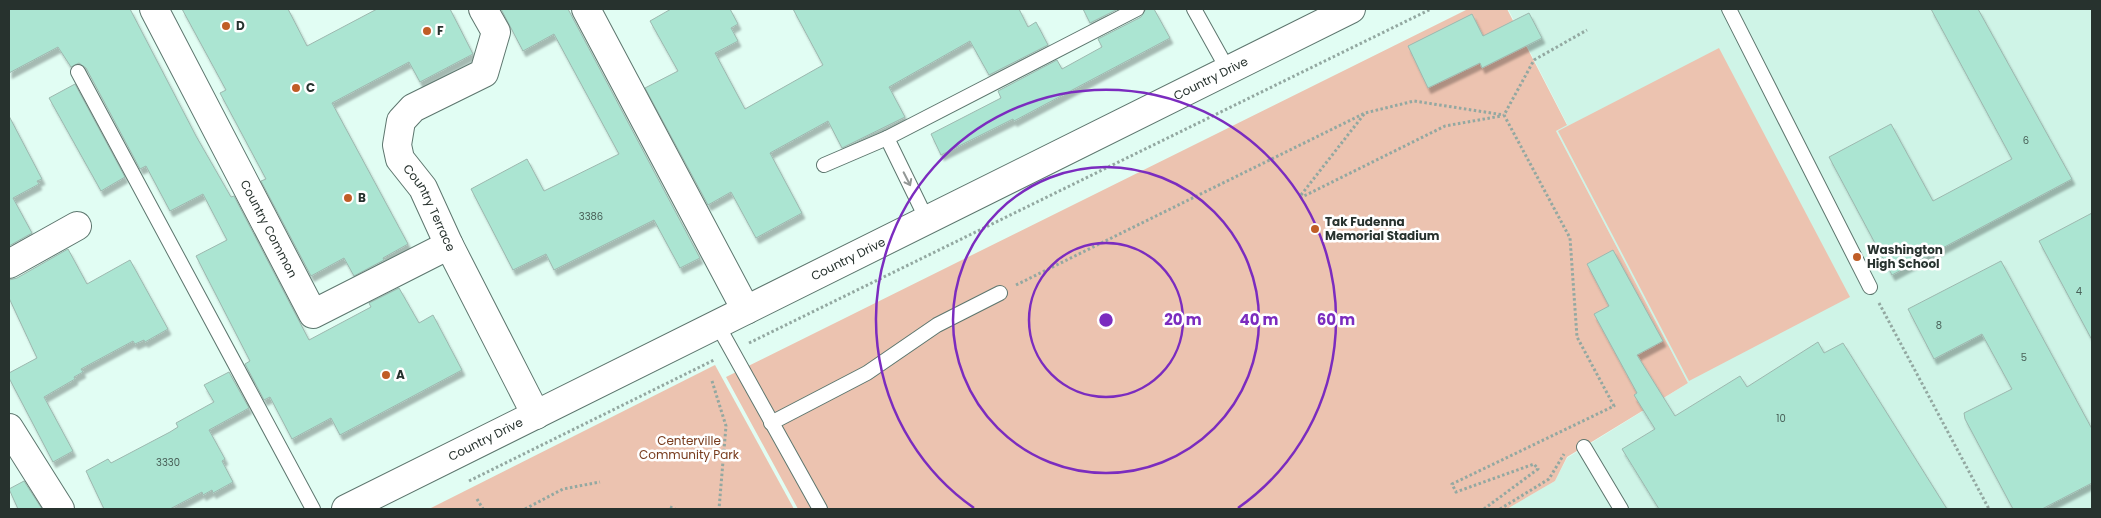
<svg xmlns="http://www.w3.org/2000/svg" width="2101" height="518" viewBox="0 0 2101 518" font-family="Poppins,sans-serif">
<style>
.built{fill:#cff4e7}
.green{fill:#ecc3b0}
.building{fill:#abe5d2;stroke:#9db8af;filter:url(#shadow)}
.lines{fill:none;stroke-linecap:round;stroke-linejoin:round}
.service-casing{stroke:#5d766e;stroke-width:16}
.minor-casing{stroke:#5d766e;stroke-width:30}
.path{stroke:#93a8a1;stroke-width:3;stroke-dasharray:2.5 2.5;stroke-linecap:butt}
.service{stroke:#fff;stroke-width:14}
.minor{stroke:#fff;stroke-width:28}
.oneway{stroke:#939896}
.ring{fill:none;stroke:#7b2cbf;stroke-width:2.5}
.poi-dot{fill:#c05d26;stroke:#fff;stroke-width:2}
.labels{text-anchor:middle;stroke-width:5;stroke-linejoin:round;paint-order:stroke}
.number-label{font-size:10px;fill:#485f57}
.poi-label{font-size:12px;font-weight:bold;fill:#27322e;stroke:#fff;text-anchor:start}
.street-label{font-size:12px;fill:#27322e;stroke:#fff}
.park-label{font-size:12px;fill:#783c1e;stroke:#fff}
.centre{fill:#7b2cbf;stroke:#fff;stroke-width:2.5}
.ring-label{font-size:15px;text-anchor:middle;font-weight:bold;fill:#7b2cbf;stroke:#fff;stroke-width:5;stroke-linejoin:round;paint-order:stroke}
</style>
<defs>
<filter id="shadow"><feDropShadow dx="3" dy="5.5" stdDeviation="1" flood-color="#0004"/></filter>
</defs>
<rect width="100%" height="100%" fill="#e1fdf3"/>
<polygon class="built" points="1508,9 2092,9 2092,509 1507,509 1555,481 1567,458 1688,383 1556,131 1567,124"/>
<g class="green">
<polygon points="1468,9 1507,9 1567,125 1556,131 1688,383 1567,457 1555,481 1507,509 798,509 726,377"/>
<polygon points="1719,48 1850,297 1689,381 1558,131"/>
<polygon points="715,365 794,509 429,509"/>
</g>
<g class="building">
<polygon points="9,9 130,9 196,136 231,197 234,196 309,340 371,307 369,303 399,288 419,323 433,315 462,370 340,435 331,418 292,439 270,397 264,400 245,364 250,361 196,256 227,240 203,194 170,211 146,166 140,169 86,68 79,63 71,67 58,47 9,73"/>
<polygon points="182,9 288,9 307,46 377,9 450,9 473,54 420,82 409,62 332,103 408,244 383,258 384,260 354,276 344,258 311,276 261,181 266,179 220,93 226,90"/>
<polygon points="501,9 568,9 700,258 680,268 654,220 554,270 546,254 513,270 471,189 527,159 544,191 619,154 554,34 523,51"/>
<polygon points="671,9 730,9 738,24 731,28 738,41 715,53 745,109 823,65 793,9 1019,9 1028,27 1036,22 1048,45 989,75 970,41 889,87 905,117 842,148 828,121 770,153 802,213 756,238 731,192 708,205 645,88 678,71 650,21"/>
<polygon points="1083,9 1118,9 1090,23"/>
<polygon points="1146,9 1154,9 1170,38 1014,121 1013,119 941,155 931,134 1001,98 998,91 1057,60 1062,69 1102,47 1098,39 1141,17"/>
<polygon points="1931,9 1978,9 2072,179 1892,275 1829,157 1891,124 1933,201 2012,159"/>
<polygon points="1529,13 1542,38 1482,68 1480,63 1428,88 1408,46 1472,14 1483,36"/>
<polygon points="75,84 125,177 101,191 49,98"/>
<polygon points="9,116 42,179 37,181 39,184 13,198 32,233 9,246"/>
<polygon points="2092,213 2092,340 2039,241"/>
<polygon points="68,249 87,284 130,260 168,329 145,342 144,340 135,344 133,341 81,369 83,372 74,377 75,379 44,397 73,451 53,462 9,378 9,373 37,358 9,298 9,280 17,278"/>
<polygon points="1613,250 1663,341 1637,355 1675,416 1740,376 1747,387 1818,342 1824,353 1843,343 1947,509 1659,509 1622,449 1655,429 1634,395 1637,393 1594,314 1609,306 1587,264"/>
<polygon points="2001,261 2092,429 2092,483 2042,509 2013,509 1965,419 1964,413 2012,389 1982,334 1934,359 1908,309"/>
<polygon points="229,372 249,408 209,430 225,459 222,461 233,482 213,493 212,490 203,495 202,492 170,509 104,509 86,471 108,459 111,463 170,432 178,427 176,423 214,402 204,385"/>
<polygon points="24,481 42,509 18,509 9,489"/>
</g>
<g class="lines">
<g class="service-casing">
<g id="service">
<polyline points="1194,9 1228,70"/>
<polyline points="1729,9 1870,287"/>
<polyline points="78,72 313,509"/>
<polyline points="887,138 927,220"/>
<polyline points="824,165 887,138 1137,9"/>
<polyline points="717,324 820,509"/>
<polyline points="771,423 867,373 937,325 1000,293"/>
<polyline points="1584,447 1621,509"/>
</g>
</g>
<g class="minor-casing">
<g id="minor">
<path id="s1" d="M154 9 313 314 449 245"/>
<path id="s2" d="M483 9 496 32 484 73 413 108 401 121 397 145 400 159 423 188 449 245 536 415"/>
<polyline points="586,9 746,310"/>
<polyline points="9,264 77,226"/>
<polyline points="9,428 60,509"/>
<path id="s3" d="M346 509 1351 9"/>
</g>
</g>
<g class="path">
<polyline points="1301,195 1365,113"/>
<polyline points="1300,198 1445,126 1501,116"/>
<polyline points="1016,285 1365,113 1414,101 1504,115"/>
<polyline points="1879,303 1989,509"/>
<polyline points="749,343 1431,9"/>
<polyline points="712,381 726,426 719,509"/>
<polyline points="469,481 714,360"/>
<polyline points="477,499 483,509"/>
<polyline points="670,507 675,509"/>
<polyline points="525,509 563,489 600,482"/>
<polyline points="1484,509 1538,469 1534,464 1456,492 1452,484 1614,406 1577,337 1570,238 1504,115 1534,60 1587,30"/>
<polyline points="1500,509 1549,479 1564,454"/>
</g>
<use href="#service" class="service"/>
<use href="#minor" class="minor"/>
</g>
<defs><path id="oneway-shaft" d="M-6 0H5M1.5-3L5.5 0L1.5 3" fill="none" stroke-width="1.6" stroke-linecap="round" stroke-linejoin="round" transform="scale(1.25)"/></defs>
<use class="oneway" href="#oneway-shaft" transform="translate(907 179) rotate(63)"/>
<g class="ring">
<circle cx="1106" cy="320" r="77"/>
<circle cx="1106" cy="320" r="153"/>
<path d="M974 508A230 230 0 1 1 1238 508"/>
</g>
<g class="poi-dot">
<circle cx="226" cy="26" r="5"/>
<circle cx="427" cy="31" r="5"/>
<circle cx="296" cy="88" r="5"/>
<circle cx="348" cy="198" r="5"/>
<circle cx="1315" cy="229" r="5"/>
<circle cx="1857" cy="257" r="5"/>
<circle cx="386" cy="375" r="5"/>
</g>
<g class="labels">
<g class="number-label">
<text x="2026" y="144">6</text>
<text x="591" y="220">3386</text>
<text x="2079" y="295">4</text>
<text x="1939" y="329">8</text>
<text x="2024" y="361">5</text>
<text x="1781" y="422">10</text>
<text x="168" y="466">3330</text>
</g>
<g class="poi-label">
<text x="236" y="30">D</text>
<text x="437" y="35">F</text>
<text x="306" y="92">C</text>
<text x="358" y="202">B</text>
<text x="1325" y="226">Tak Fudenna<tspan x="1325" dy="14">Memorial Stadium</tspan></text>
<text x="1867" y="254">Washington<tspan x="1867" dy="14">High School</tspan></text>
<text x="396" y="379">A</text>
</g>
<g class="street-label">
<text dy="4" stroke="none"><textPath href="#s3" startOffset="966">Country Drive</textPath></text>
<text dy="4" stroke="none"><textPath href="#s2" startOffset="262">Country Terrace</textPath></text>
<text dy="4" stroke="none"><textPath href="#s1" startOffset="248">Country Common</textPath></text>
<text dy="4" stroke="none"><textPath href="#s3" startOffset="561">Country Drive</textPath></text>
<text dy="4" stroke="none"><textPath href="#s3" startOffset="156">Country Drive</textPath></text>
</g>
<g class="park-label">
<text x="689" y="445">Centerville<tspan x="689" dy="14">Community Park</tspan></text>
</g>
</g>
<circle cx="1106" cy="320" r="8" class="centre"/>
<g class="ring-label">
<text x="1183" y="325">20 m</text>
<text x="1259" y="325">40 m</text>
<text x="1336" y="325">60 m</text>
</g>
<rect width="2101" height="518" fill="none" stroke="#27322e" stroke-width="20"/>
</svg>
